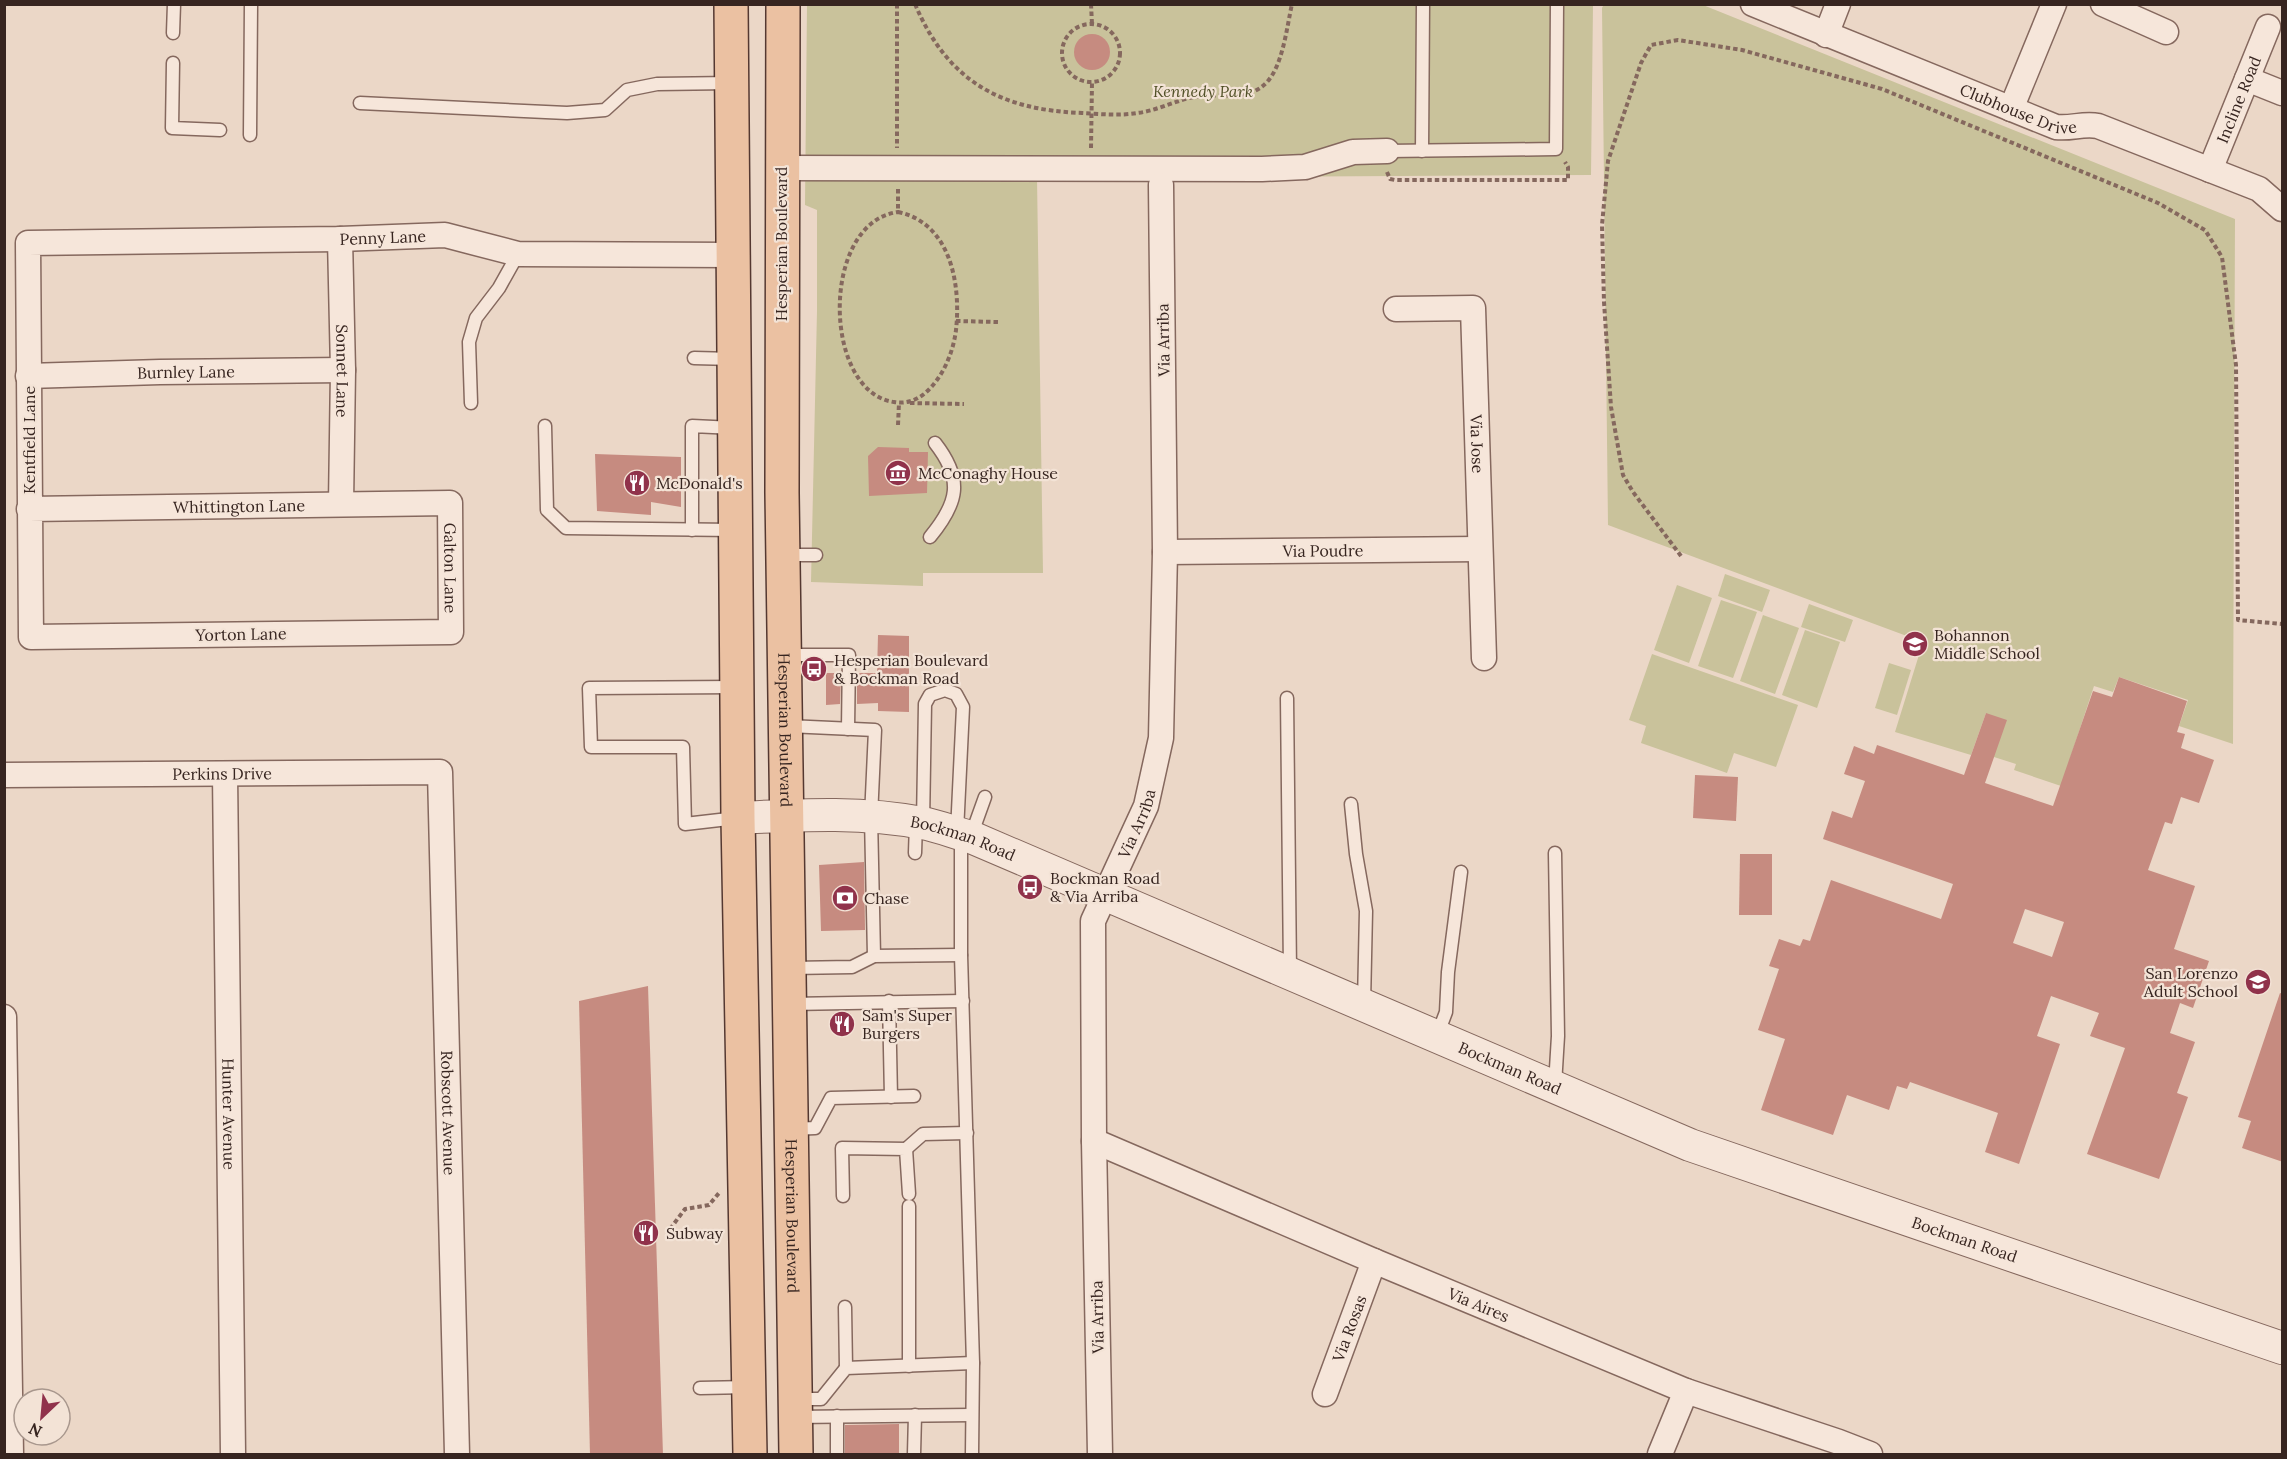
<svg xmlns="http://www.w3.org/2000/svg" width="2287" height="1459" viewBox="0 0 2287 1459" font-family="Lora,serif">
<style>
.green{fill:#c9c29b}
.building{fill:#c68b80;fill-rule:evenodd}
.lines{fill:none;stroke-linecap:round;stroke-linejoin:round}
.service-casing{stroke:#85685e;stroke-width:15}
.minor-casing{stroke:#85685e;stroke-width:27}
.tertiary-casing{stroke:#85685e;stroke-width:34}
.primary-casing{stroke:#543831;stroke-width:36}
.path{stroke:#85685e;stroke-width:4;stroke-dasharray:4.5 3;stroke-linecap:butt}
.service{stroke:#f6e6da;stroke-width:12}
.minor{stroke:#f6e6da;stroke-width:24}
.tertiary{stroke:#f6e6da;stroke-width:32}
.primary{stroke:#ebc1a2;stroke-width:33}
.labels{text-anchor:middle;stroke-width:4.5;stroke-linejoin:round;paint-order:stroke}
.park-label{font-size:16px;font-style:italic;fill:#525128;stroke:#f3e3d6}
.street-label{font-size:16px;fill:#372520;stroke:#f3e3d6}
.poi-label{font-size:16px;fill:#372520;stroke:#f3e3d6;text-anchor:start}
</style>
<rect width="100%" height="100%" fill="#ebd7c7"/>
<g class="green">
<polygon points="1604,4 1703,5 2235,219 2233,744 2179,726 2188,700 2119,677 2113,692 2094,686 2061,786 2014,770 2016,764 1994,757 1986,713 1971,755 1895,732 1923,642 1608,525 1602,8"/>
<polygon points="807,5 1593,5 1591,175 1037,178 1043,573 923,573 923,586 811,582 817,311 817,210 805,205"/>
<polygon points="1725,574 1770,590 1762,612 1718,596"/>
<polygon points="1677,585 1712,598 1689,663 1654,650"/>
<polygon points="1721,600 1757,612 1733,678 1698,666"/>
<polygon points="1809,604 1853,620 1845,642 1801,627"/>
<polygon points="1763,615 1799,628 1775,694 1740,681"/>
<polygon points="1805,630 1840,642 1817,708 1782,695"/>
<polygon points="1652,654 1798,705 1776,767 1734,753 1727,773 1641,743 1646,726 1629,720"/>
<polygon points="1889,663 1911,670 1897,715 1875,708"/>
</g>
<g class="building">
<circle cx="1092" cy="52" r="18"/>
<polygon points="878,447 909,448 909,452 928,452 927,493 869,496 868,456"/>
<polygon points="595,454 681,457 681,507 651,502 651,515 597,511"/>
<polygon points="878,635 909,636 909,712 878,711 878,703 857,704 857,673 877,673"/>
<polygon points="826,673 841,673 840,704 826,705"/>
<path d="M2119 677 2187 701 2177 732 2185 734 2181 748 2214 760 2199 803 2181 797 2172 824 2165 822 2148 870 2195 886 2174 949 2209 961 2193 1008 2180 1003 2170 1033 2195 1042 2177 1093 2188 1097 2159 1179 2087 1154 2125 1048 2090 1036 2099 1013 2051 996 2037 1036 2060 1044 2019 1164 1985 1152 1998 1113 1910 1082 1907 1089 1897 1086 1889 1110 1847 1095 1833 1135 1761 1110 1785 1039 1758 1030 1779 969 1769 966 1779 939 1800 946 1803 939 1810 941 1831 880 1941 919 1953 884 1823 839 1832 811 1852 818 1865 781 1844 774 1854 746 1874 754 1877 745 1964 775 1986 713 2007 720 1985 783 2053 806 2093 691 2112 697ZM2025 909 2064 922 2052 957 2013 943Z"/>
<polygon points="1695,775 1738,777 1736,821 1693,818"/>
<polygon points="1740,854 1772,854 1772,915 1739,915"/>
<polygon points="864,862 865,930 821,931 819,865"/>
<polygon points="648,986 663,1455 590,1455 579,1001"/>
<polygon points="2280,993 2283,994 2283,1162 2242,1148 2251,1121 2238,1117"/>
<polygon points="899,1424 899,1455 845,1455 845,1425"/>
</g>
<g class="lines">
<g class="service-casing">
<g id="service">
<polyline points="173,33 174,4"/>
<polyline points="173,63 172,128 220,130"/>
<polyline points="360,103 567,113 605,110 627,90 657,84 731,83"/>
<polyline points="250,135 251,4"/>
<polyline points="1387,151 1556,149 1557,4"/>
<polyline points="1422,151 1423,4"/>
<polyline points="694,358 733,359"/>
<polyline points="471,403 469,342 476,318 499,288 518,254"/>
<polyline points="545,426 547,510 566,528 734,530"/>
<polyline points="692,530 692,426 734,428"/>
<path d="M930 537C958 503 964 480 935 443"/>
<polyline points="784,555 816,555"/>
<polyline points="785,655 849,655 848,729"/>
<polyline points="735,687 589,688 591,747 683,747 685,824 737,818"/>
<polyline points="1287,698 1290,971"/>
<polyline points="788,726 875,730 871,817 874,956"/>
<polyline points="1351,804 1356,854 1366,911 1364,1003"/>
<polyline points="923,823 925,704 930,695 945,690 956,694 963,707 957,832"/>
<polyline points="961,835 961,955 973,1363 972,1454"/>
<polyline points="971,836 985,797"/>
<polyline points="915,853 916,823"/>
<polyline points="791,968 852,967 874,956 961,955"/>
<polyline points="889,1001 891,1097"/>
<polyline points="790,1004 963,1001"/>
<polyline points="1437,1036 1446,1012 1448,972 1461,872"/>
<polyline points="1555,1085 1558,1036 1555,853"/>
<polyline points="792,1129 815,1128 831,1098 914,1096"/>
<polyline points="906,1149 923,1134 967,1133"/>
<polyline points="843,1196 842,1148 906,1149 909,1194"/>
<polyline points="909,1206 909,1366"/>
<polyline points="845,1307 846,1368"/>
<polyline points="700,1388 748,1387"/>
<polyline points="796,1399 821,1399 846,1368 973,1363"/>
<polyline points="837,1416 837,1454"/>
<polyline points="795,1417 971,1415"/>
<polyline points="914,1454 915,1415"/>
</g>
</g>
<g class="minor-casing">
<g id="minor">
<path id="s1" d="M1753 4 2056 127C2071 129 2083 123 2098 126L2259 189 2282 209"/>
<polyline points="2103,4 2166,32"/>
<polyline points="1826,35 1838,4"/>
<polyline points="2247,79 2282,93"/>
<polyline points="2011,109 2054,4"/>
<polyline points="781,168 1262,169 1305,167 1353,152 1387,151"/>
<path id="s2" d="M2210 170 2268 27"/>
<path id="s3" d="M340 239 343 370 341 504"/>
<path id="s4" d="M1396 309 1473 308 1484 658"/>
<path id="s5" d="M28 376 160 372 343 370"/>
<path id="s6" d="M29 509 450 503 451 632 31 637 28 243 340 239 445 235 518 254 733 255"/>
<path id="s7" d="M1165 552 1479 549"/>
<path id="s8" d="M225 774 233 1454"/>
<path id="s9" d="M4 775 440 772 457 1454"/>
<polyline points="4,1017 11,1454"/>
<path id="s10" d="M1094 1141 1374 1261 1686 1391 1839 1442 1870 1454"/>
<path id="s11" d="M1325 1394 1374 1261"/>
<path id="s12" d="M1100 1454 1094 1141 1093 921 1146 806 1161 738 1165 552 1161 185"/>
<polyline points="1660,1454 1686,1391"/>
</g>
</g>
<g class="tertiary-casing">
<g id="tertiary">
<path id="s13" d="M738 818C799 815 862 811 922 823 939 826 955 833 971 837L1690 1145 2282 1348"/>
</g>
</g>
<g class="primary-casing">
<g id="primary">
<polyline points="731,4 738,818 750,1454"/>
<path id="s14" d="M783 4 782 493 796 1454"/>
</g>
</g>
<g class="path">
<polyline points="897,4 897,148"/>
<path d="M915 4C948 82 1001 110 1082 113 1100 114 1120 116 1137 113 1156 111 1174 101 1194 97 1218 92 1248 103 1267 82 1283 65 1287 26 1292 4"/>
<polyline points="1091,4 1092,24"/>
<circle cx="1091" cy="53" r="29"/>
<polyline points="1091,148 1092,82"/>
<polyline points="1387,172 1390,179 1395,180 1568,180 1568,167 1565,162"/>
<polyline points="898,189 898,212"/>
<path d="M898 212C951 223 961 285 956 330 953 354 942 379 924 394 915 401 905 404 894 402 822 392 820 222 898 212Z"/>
<polyline points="956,321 998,322"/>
<polyline points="910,403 964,404"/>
<polyline points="898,425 899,403"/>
<polyline points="1681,556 1633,492 1623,475 1611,407 1604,302 1602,225 1608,161 1641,63 1651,45 1678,40 1742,50 1882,89 2158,203 2205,230 2222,257 2236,365 2238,620 2282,624"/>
<polyline points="670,1229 685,1209 709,1205 719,1193"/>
</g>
<use href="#service" class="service"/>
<use href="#minor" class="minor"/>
<use href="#tertiary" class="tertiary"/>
<use href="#primary" class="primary"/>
</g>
<defs>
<g id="museum-disc" transform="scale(1.35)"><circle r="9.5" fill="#90324b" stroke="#f3e3d6"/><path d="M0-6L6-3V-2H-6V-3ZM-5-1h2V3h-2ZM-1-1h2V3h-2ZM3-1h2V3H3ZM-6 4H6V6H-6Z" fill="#fff"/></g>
<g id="restaurant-disc" transform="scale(1.35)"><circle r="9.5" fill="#90324b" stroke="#f3e3d6"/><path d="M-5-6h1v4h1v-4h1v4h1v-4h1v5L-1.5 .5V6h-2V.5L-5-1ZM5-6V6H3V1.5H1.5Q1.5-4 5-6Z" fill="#fff"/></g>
<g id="school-disc" transform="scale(1.35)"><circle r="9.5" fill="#90324b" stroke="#f3e3d6"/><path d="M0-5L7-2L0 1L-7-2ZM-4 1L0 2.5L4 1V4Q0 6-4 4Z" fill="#fff"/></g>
<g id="bus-disc" transform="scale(1.35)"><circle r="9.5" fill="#90324b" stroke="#f3e3d6"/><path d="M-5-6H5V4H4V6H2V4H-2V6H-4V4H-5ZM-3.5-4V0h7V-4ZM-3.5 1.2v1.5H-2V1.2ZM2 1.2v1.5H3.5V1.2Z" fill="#fff"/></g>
<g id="bank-disc" transform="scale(1.35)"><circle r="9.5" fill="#90324b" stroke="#f3e3d6"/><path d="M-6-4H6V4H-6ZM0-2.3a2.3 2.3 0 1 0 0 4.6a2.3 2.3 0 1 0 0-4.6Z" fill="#fff"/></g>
<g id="university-disc" transform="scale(1.35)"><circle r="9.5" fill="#90324b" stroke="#f3e3d6"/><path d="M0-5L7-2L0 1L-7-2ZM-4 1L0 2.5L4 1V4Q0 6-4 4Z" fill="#fff"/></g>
</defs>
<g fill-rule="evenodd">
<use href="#museum-disc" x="898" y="473"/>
<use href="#restaurant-disc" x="637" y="483"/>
<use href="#school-disc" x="1915" y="644"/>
<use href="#bus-disc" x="814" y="669"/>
<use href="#bus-disc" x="1030" y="887"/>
<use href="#bank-disc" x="845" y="898"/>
<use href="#university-disc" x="2258" y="982"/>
<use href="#restaurant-disc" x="842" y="1024"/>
<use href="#restaurant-disc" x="646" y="1233"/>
</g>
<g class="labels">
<g class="park-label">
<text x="1203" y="97">Kennedy Park</text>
</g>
<g class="street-label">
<text dy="6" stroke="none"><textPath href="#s2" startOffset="76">Incline Road</textPath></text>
<text dy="6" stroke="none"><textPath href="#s1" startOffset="286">Clubhouse Drive</textPath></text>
<text dy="6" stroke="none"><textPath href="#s6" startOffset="1719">Penny Lane</textPath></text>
<text transform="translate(781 244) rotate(-90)" y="6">Hesperian Boulevard</text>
<text transform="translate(1163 340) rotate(-91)" y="6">Via Arriba</text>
<text dy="6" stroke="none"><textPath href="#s3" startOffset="132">Sonnet Lane</textPath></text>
<text dy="6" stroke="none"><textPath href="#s5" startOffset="158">Burnley Lane</textPath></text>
<text transform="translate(29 440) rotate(-90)" y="6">Kentfield Lane</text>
<text dy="6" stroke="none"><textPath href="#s4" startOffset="213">Via Jose</textPath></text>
<text dy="6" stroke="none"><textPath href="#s6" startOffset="210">Whittington Lane</textPath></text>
<text dy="6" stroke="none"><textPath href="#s7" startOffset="158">Via Poudre</textPath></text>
<text dy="6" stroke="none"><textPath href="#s6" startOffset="486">Galton Lane</textPath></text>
<text transform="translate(241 634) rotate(-1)" y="6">Yorton Lane</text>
<text dy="6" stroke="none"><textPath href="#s14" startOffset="726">Hesperian Boulevard</textPath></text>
<text dy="6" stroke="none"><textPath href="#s9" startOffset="218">Perkins Drive</textPath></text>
<text dy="6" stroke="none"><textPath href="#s12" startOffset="640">Via Arriba</textPath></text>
<text dy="6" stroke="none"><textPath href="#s13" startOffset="228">Bockman Road</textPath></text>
<text dy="6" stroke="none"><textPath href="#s13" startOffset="822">Bockman Road</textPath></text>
<text dy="6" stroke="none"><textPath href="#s9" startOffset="777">Robscott Avenue</textPath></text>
<text dy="6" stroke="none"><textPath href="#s8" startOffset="340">Hunter Avenue</textPath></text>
<text dy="6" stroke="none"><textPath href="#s14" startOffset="1212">Hesperian Boulevard</textPath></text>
<text dy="6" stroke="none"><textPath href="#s13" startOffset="1308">Bockman Road</textPath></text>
<text dy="6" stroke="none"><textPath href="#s10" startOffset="418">Via Aires</textPath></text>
<text transform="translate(1097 1317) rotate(-91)" y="6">Via Arriba</text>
<text dy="6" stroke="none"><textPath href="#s11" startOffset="70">Via Rosas</textPath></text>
</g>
<g class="poi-label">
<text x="918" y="479">McConaghy House</text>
<text x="656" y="489">McDonald's</text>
<text x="1934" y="641">Bohannon<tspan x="1934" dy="18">Middle School</tspan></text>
<text x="834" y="666">Hesperian Boulevard<tspan x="834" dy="18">&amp; Bockman Road</tspan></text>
<text x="1050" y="884">Bockman Road<tspan x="1050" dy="18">&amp; Via Arriba</tspan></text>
<text x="864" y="904">Chase</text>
<text x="2238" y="979" text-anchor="end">San Lorenzo<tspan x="2238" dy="18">Adult School</tspan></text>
<text x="862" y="1021">Sam's Super<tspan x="862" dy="18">Burgers</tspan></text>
<text x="666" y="1239">Subway</text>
</g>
</g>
<rect width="2287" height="1459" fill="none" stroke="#372520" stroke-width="12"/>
<g transform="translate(42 1417) rotate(206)"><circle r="28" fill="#f3e3d6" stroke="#a8978d" stroke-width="1.5"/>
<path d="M0-4.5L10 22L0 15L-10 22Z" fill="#90324b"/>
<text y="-9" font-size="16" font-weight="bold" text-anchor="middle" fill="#372520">N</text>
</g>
</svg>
